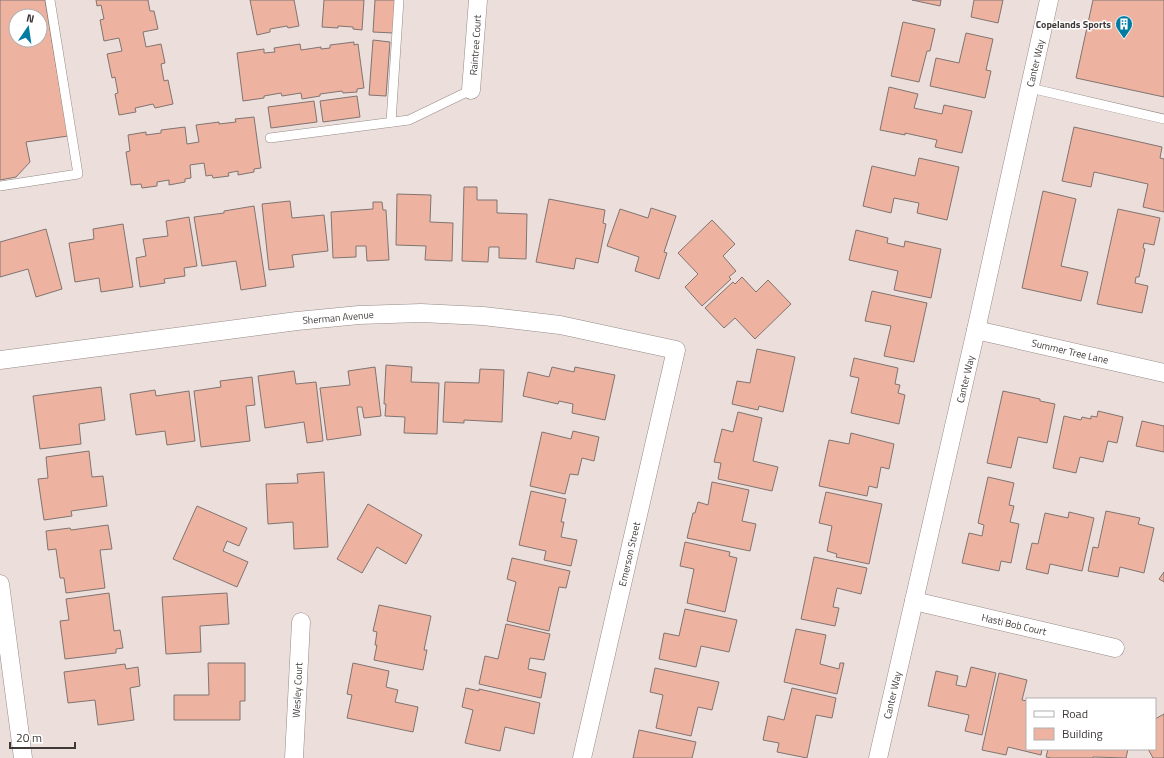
<svg xmlns="http://www.w3.org/2000/svg" width="1164" height="758" viewBox="0 0 1164 758" font-family="'Titillium Web',sans-serif">
<style>
.building{fill:#edb2a0;stroke:#807471;fill-rule:evenodd}
.lines{fill:none;stroke-linecap:round;stroke-linejoin:round}
.service-casing{stroke:#968a87;stroke-width:10}
.minor-casing{stroke:#968a87;stroke-width:19}
.service{stroke:#fff;stroke-width:9}
.minor{stroke:#fff;stroke-width:18}
.labels{text-anchor:middle;stroke-width:3;stroke-linejoin:round;paint-order:stroke}
.poi-label{font-size:10px;font-weight:bold;fill:#3f3a38;stroke:#fff;text-anchor:end}
.street-label{font-size:10px;fill:#3f3a38;stroke:#fff}
</style>
<rect width="100%" height="100%" fill="#ecdfdb"/>
<g class="building">
<path d="M0 0H45L68 136 26 142 30 162 16 177 0 180ZM16 16H40V40H16Z"/>
<polygon points="96,0 148,0 150,11 154,11 158,29 143,32 146,47 161,44 165,63 161,64 164,81 168,80 173,104 155,108 153,104 135,108 136,112 119,115 115,94 118,93 115,77 112,78 107,54 122,51 119,38 104,41 100,20 104,19 101,5 97,6"/>
<polygon points="250,0 294,0 299,26 288,28 287,26 270,29 270,32 257,35"/>
<polygon points="324,0 364,0 362,30 353,29 353,27 338,26 338,28 322,27"/>
<polygon points="375,0 396,0 393,33 373,32"/>
<polygon points="912,0 941,0 940,6"/>
<polygon points="974,0 1003,0 998,23 971,17"/>
<polygon points="1093,0 1164,0 1164,97 1076,78"/>
<polygon points="903,22 935,29 930,51 927,51 919,82 891,76"/>
<polygon points="966,33 993,39 986,70 991,71 985,98 930,86 936,58 959,63"/>
<polygon points="373,40 390,42 386,96 369,95"/>
<polygon points="354,42 354,45 358,44 364,88 357,89 357,92 343,93 342,91 320,94 320,96 302,99 301,93 282,96 281,93 264,96 264,98 243,101 237,53 264,49 264,53 275,52 274,48 300,44 301,50 321,47 321,49 330,48 330,45"/>
<polygon points="889,87 918,94 914,108 942,114 944,105 972,111 962,153 935,147 937,140 905,133 905,135 880,130"/>
<polygon points="357,96 360,117 323,122 320,101"/>
<polygon points="314,101 317,122 271,128 268,107"/>
<polygon points="254,117 261,168 254,169 254,172 238,175 238,171 228,173 229,176 213,178 212,175 206,176 204,163 190,165 191,178 185,179 185,182 169,185 169,180 157,182 157,186 142,188 141,184 131,185 126,152 130,151 128,135 146,132 146,135 161,133 161,130 185,127 187,144 199,142 196,125 219,122 219,124 236,122 235,119"/>
<polygon points="1074,127 1162,147 1160,158 1164,159 1164,212 1143,207 1148,184 1094,172 1091,187 1062,181"/>
<polygon points="919,158 959,167 947,220 917,213 919,203 894,198 891,213 863,206 872,166 915,176"/>
<polygon points="464,187 477,187 477,200 497,200 497,213 527,214 526,259 499,258 499,247 489,247 488,262 462,261"/>
<polygon points="1043,191 1076,199 1061,266 1088,272 1081,301 1022,288"/>
<polygon points="397,194 431,195 430,222 453,223 452,261 425,260 426,246 396,245"/>
<polygon points="549,199 605,210 603,223 606,224 598,263 576,258 574,269 536,262"/>
<polygon points="290,201 292,218 324,215 328,251 292,255 294,267 269,270 262,204"/>
<polygon points="373,202 382,202 383,210 386,210 389,260 367,261 366,246 356,246 356,257 333,258 331,212 373,209"/>
<polygon points="254,206 266,286 241,290 236,261 202,266 194,217 224,213 224,211"/>
<polygon points="651,208 676,216 664,252 667,253 659,279 635,271 639,257 607,246 620,209 648,218"/>
<polygon points="1118,209 1160,218 1154,245 1144,243 1143,248 1145,249 1139,277 1136,277 1135,283 1148,286 1142,313 1097,304"/>
<polygon points="189,217 197,266 184,268 185,276 164,279 165,283 140,287 136,258 146,256 143,239 168,236 166,221"/>
<polygon points="712,220 735,244 723,256 736,271 729,277 731,279 702,306 685,287 698,274 678,253"/>
<polygon points="123,224 133,287 101,292 99,278 75,282 69,243 94,239 93,229"/>
<polygon points="46,229 62,289 36,297 28,269 0,277 0,242"/>
<polygon points="856,230 888,238 887,243 904,247 905,241 941,249 931,298 894,290 898,271 849,260"/>
<polygon points="742,277 756,292 768,280 791,304 755,339 735,318 724,328 705,308 733,282 735,284"/>
<polygon points="872,291 927,303 914,362 884,356 891,326 865,321"/>
<polygon points="757,349 795,357 783,412 759,406 758,410 732,404 737,381 750,383"/>
<polygon points="854,358 898,368 895,384 900,385 898,393 905,395 899,424 851,413 859,378 850,376"/>
<polygon points="386,365 412,367 411,382 439,383 437,434 404,433 405,417 385,416 386,404 384,404"/>
<polygon points="375,367 381,416 364,418 362,407 357,407 361,435 327,440 320,388 350,385 348,371"/>
<polygon points="552,367 574,372 575,367 615,375 605,420 572,413 573,404 559,401 558,404 523,396 528,372 549,377"/>
<polygon points="480,369 504,370 502,422 464,420 464,423 443,422 445,382 479,383"/>
<polygon points="294,371 296,384 316,382 323,441 307,443 304,422 265,428 258,376"/>
<polygon points="252,377 255,405 246,406 250,441 201,447 194,391 221,387 220,381"/>
<polygon points="101,387 105,420 79,424 81,444 40,449 33,396"/>
<polygon points="155,390 156,396 189,391 195,441 167,445 165,431 136,435 130,394"/>
<polygon points="1003,391 1040,399 1040,401 1055,404 1047,443 1018,437 1011,468 987,463"/>
<polygon points="1098,411 1123,417 1117,443 1108,441 1103,462 1080,457 1076,473 1053,468 1064,416 1081,420 1082,417 1091,419 1091,416 1097,417"/>
<polygon points="738,412 762,418 753,461 778,467 772,491 718,479 721,463 714,462 722,429 733,432"/>
<polygon points="1142,421 1164,426 1164,452 1136,446"/>
<polygon points="573,431 599,437 594,461 582,458 578,475 570,474 565,494 530,486 542,432 571,439"/>
<polygon points="851,433 894,444 889,469 881,467 877,488 869,486 867,496 819,486 829,440 849,444"/>
<polygon points="89,451 92,477 103,476 107,506 71,511 72,516 44,520 38,479 48,478 46,457"/>
<polygon points="324,472 328,547 294,549 293,522 268,524 266,484 298,483 297,474"/>
<polygon points="988,477 1014,483 1009,505 1014,506 1010,522 1019,524 1011,563 1001,561 999,571 962,563 969,533 982,536 984,525 978,523"/>
<polygon points="712,482 749,490 742,521 756,524 750,551 687,538 693,513 695,513 698,502 708,505"/>
<polygon points="531,491 566,499 561,522 564,522 561,537 577,540 571,566 544,560 546,551 519,545"/>
<polygon points="826,492 882,504 869,564 836,557 837,554 827,551 832,526 819,523"/>
<polygon points="368,504 422,535 406,564 377,547 362,573 337,559"/>
<polygon points="197,506 247,528 239,546 227,541 223,551 248,562 237,587 173,559"/>
<polygon points="1106,511 1140,518 1138,524 1154,528 1144,573 1120,567 1118,577 1088,571 1093,547 1098,548"/>
<polygon points="1069,512 1094,518 1082,571 1050,564 1048,574 1026,569 1032,543 1038,544 1045,513 1068,518"/>
<polygon points="108,525 112,549 100,550 105,588 66,593 64,578 60,578 56,549 48,550 46,531 70,528 71,530"/>
<polygon points="685,542 730,552 729,556 737,558 725,612 687,603 694,569 680,566"/>
<polygon points="814,557 867,568 861,594 837,588 833,607 839,608 835,626 801,619"/>
<polygon points="512,558 570,571 566,588 559,587 549,631 507,621 516,582 507,579"/>
<polygon points="1164,572 1164,582 1159,579"/>
<polygon points="109,593 114,631 120,630 123,648 116,649 116,653 65,659 60,621 69,620 66,599"/>
<polygon points="227,593 229,624 200,626 201,652 166,654 162,597"/>
<polygon points="379,605 431,616 424,650 427,650 423,670 374,660 377,645 375,645 377,632 373,631"/>
<polygon points="685,609 737,620 729,652 701,646 696,667 659,659 664,633 679,636"/>
<polygon points="506,624 550,634 544,660 530,658 528,669 546,673 541,698 479,684 485,656 498,659"/>
<polygon points="796,629 826,635 820,664 839,669 840,663 844,663 837,694 784,682"/>
<polygon points="208,663 245,663 245,701 240,701 240,720 174,720 174,695 209,695"/>
<polygon points="353,663 389,671 386,687 398,690 395,702 418,707 413,732 347,718 352,695 347,694"/>
<polygon points="125,664 126,669 138,667 140,686 130,688 134,720 98,725 95,700 68,703 64,672"/>
<polygon points="971,667 996,673 982,735 965,731 969,715 928,706 936,671 958,676 956,685 966,687"/>
<polygon points="655,668 719,682 712,710 698,707 691,736 656,728 663,695 650,692"/>
<polygon points="999,673 1027,680 1022,700 1027,701 1027,749 1042,749 1041,755 1008,747 1006,755 982,750"/>
<polygon points="466,688 479,691 479,689 540,703 534,734 505,727 500,751 465,743 473,710 462,707"/>
<polygon points="792,688 836,698 832,718 816,715 807,758 777,752 779,743 763,740 768,716 784,720"/>
<polygon points="1164,714 1164,758 1153,758 1148,749 1155,749 1155,719"/>
<polygon points="639,730 696,742 692,758 633,758"/>
<polygon points="1048,749 1128,749 1126,758 1093,757 1093,758 1051,758 1046,757"/>
</g>
<g class="lines">
<g class="service-casing">
<g id="service">
<polyline points="1030,88 1164,119"/>
<polyline points="391,122 399,0"/>
<polyline points="270,138 409,120 471,90"/>
<polyline points="0,186 78,174 50,0"/>
</g>
</g>
<g class="minor-casing">
<g id="minor">
<polyline points="471,90 478,0"/>
<polyline points="976,330 1164,373"/>
<polyline points="0,360 297,321 359,315 421,313 483,316 560,325 676,350 582,758"/>
<polyline points="0,584 23,758"/>
<polyline points="914,601 1115,648"/>
<polyline points="294,758 301,622"/>
<polyline points="878,758 976,330 1049,0"/>
</g>
</g>
<use href="#service" class="service"/>
<use href="#minor" class="minor"/>
</g>
<defs>
<g id="building-pin" transform="scale(0.9)"><path d="M0 17L-7.5 6A9.5 9.5 0 1 1 7.5 6Z" fill="#007ca3" stroke="#fff"/><path d="M-4-6H4V6H1V3H-1V6H-4ZM-2.5-4.3h1.7v1.8h-1.7ZM.8-4.3h1.7v1.8H.8ZM-2.5-1h1.7V.8h-1.7ZM.8-1h1.7V.8H.8Z" fill="#fff"/></g>
</defs>
<g fill-rule="evenodd">
<use href="#building-pin" x="1124" y="24"/>
</g>
<g class="labels">
<g class="poi-label">
<text x="1111" y="28">Copelands Sports</text>
</g>
<g class="street-label">
<text transform="translate(475 45) rotate(-86)" y="4">Raintree Court</text>
<text transform="translate(1035 63) rotate(-77)" y="4">Canter Way</text>
<text transform="translate(338 317) rotate(-5)" y="4">Sherman Avenue</text>
<text transform="translate(1070 351) rotate(13)" y="4">Summer Tree Lane</text>
<text transform="translate(965 379) rotate(-77)" y="4">Canter Way</text>
<text transform="translate(629 554) rotate(-77)" y="4">Emerson Street</text>
<text transform="translate(1014 624) rotate(13)" y="4">Hasti Bob Court</text>
<text transform="translate(297 690) rotate(-87)" y="4">Wesley Court</text>
<text transform="translate(892 695) rotate(-77)" y="4">Canter Way</text>
</g>
</g>
<rect x="1026" y="698" width="130" height="52" fill="#ffffff" stroke="#b2b0af"/>
<rect x="1034" y="711" width="20" height="6" fill="#ffffff" stroke="#b2b0af"/>
<text x="1062" y="718" font-size="12" fill="#3f3a38">Road</text>
<rect x="1034" y="728" width="20" height="12" fill="#edb2a0" stroke="#b2b0af"/>
<text x="1062" y="738" font-size="12" fill="#3f3a38">Building</text>
<g transform="translate(28 28) rotate(13)"><circle r="19" fill="#ffffff" stroke="#b2b0af"/>
<path d="M0-3L7 15L0 10L-7 15Z" fill="#007ca3"/>
<text y="-6" font-size="11" font-weight="bold" text-anchor="middle" fill="#3f3a38">N</text>
</g>
<path d="M10 742v6h65v-6" fill="none" stroke="#3f3a38" stroke-width="2"/>
<text x="16" y="742" font-size="12" fill="#3f3a38" stroke="#ffffff" stroke-width="3" paint-order="stroke">20 m</text>
</svg>
